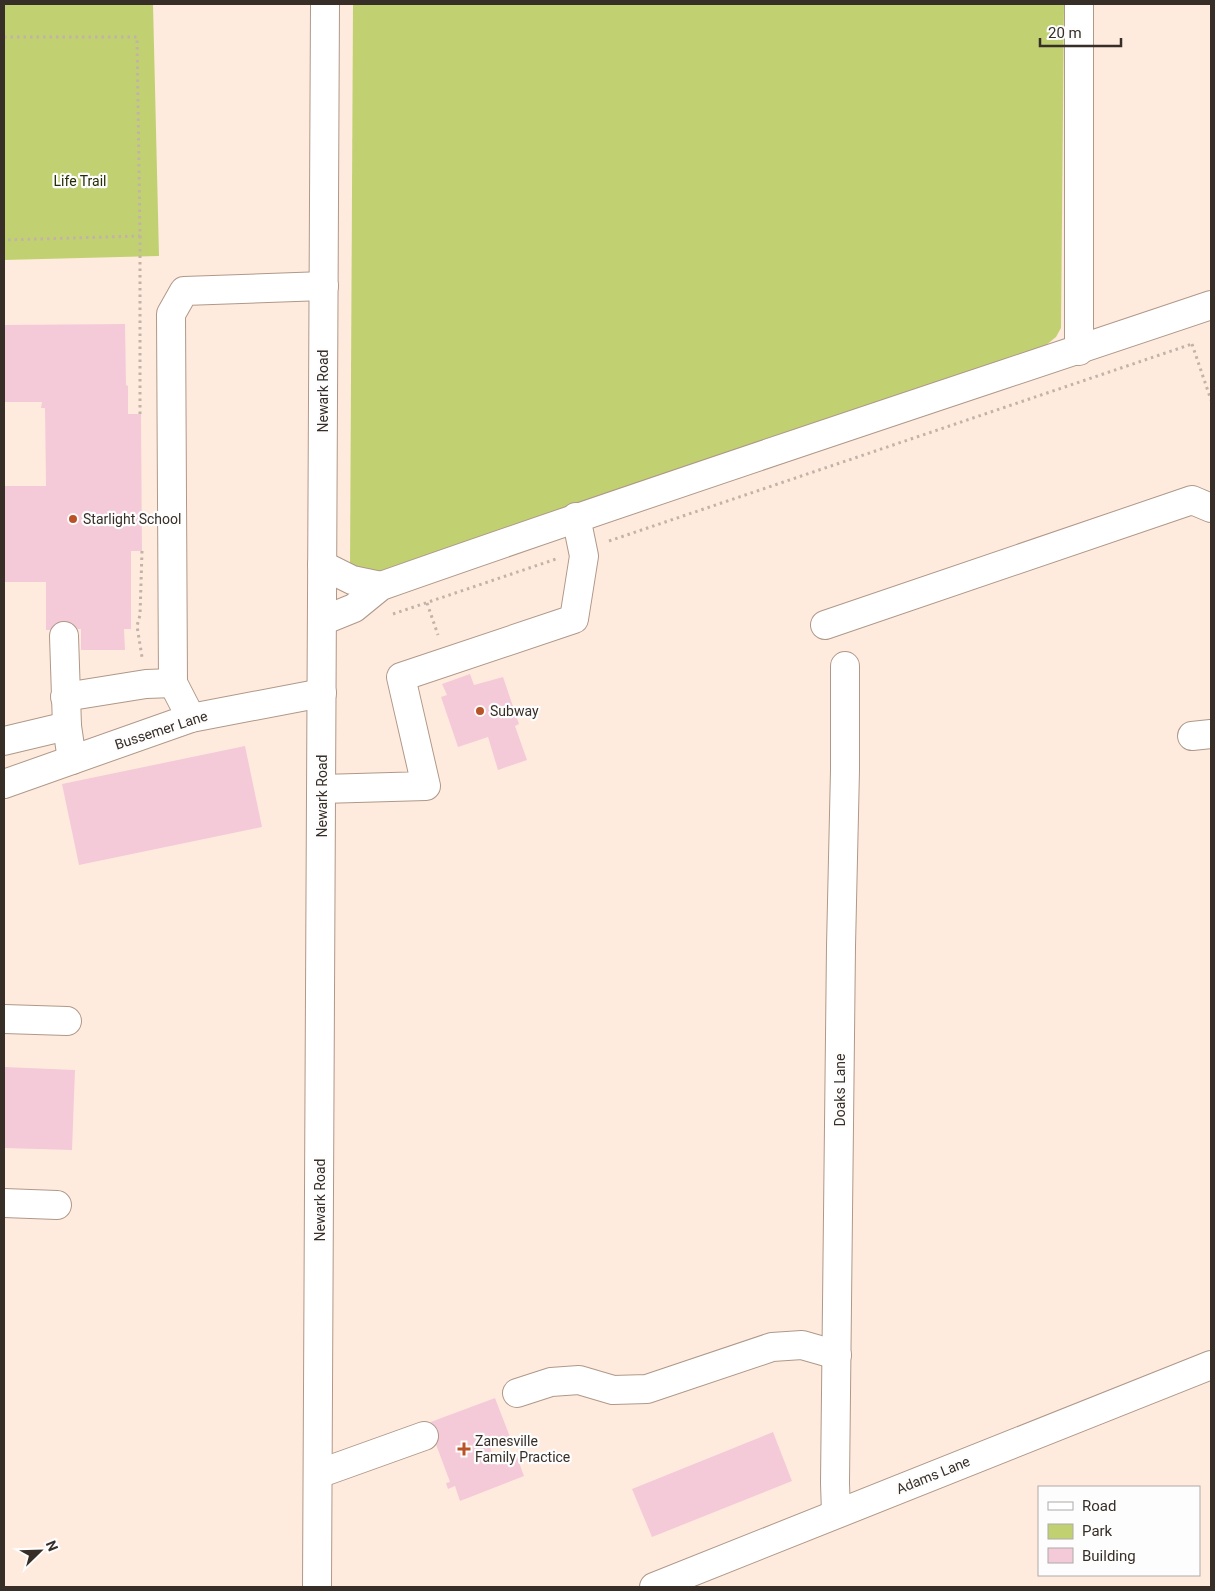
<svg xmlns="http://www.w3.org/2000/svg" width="1215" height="1591" viewBox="0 0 1215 1591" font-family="Roboto,sans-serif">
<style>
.green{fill:#c1d171}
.building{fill:#f4cad9}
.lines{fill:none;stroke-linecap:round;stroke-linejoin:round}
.minor-casing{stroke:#af9888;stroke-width:30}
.major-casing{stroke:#af9888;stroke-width:30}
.path{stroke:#c3b2a7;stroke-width:3;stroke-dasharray:2.5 4;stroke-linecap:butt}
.minor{stroke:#fff;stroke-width:28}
.major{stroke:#fff;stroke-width:28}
.poi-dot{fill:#b95327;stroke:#fdfdfd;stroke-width:2}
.labels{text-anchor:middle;stroke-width:4.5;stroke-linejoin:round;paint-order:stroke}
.park-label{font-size:14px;fill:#282e03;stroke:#fdfdfd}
.street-label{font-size:14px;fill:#372e28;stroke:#fdfdfd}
.poi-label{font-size:14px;fill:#372e28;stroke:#fdfdfd;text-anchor:start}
</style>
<rect width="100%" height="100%" fill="#ffebde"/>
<g class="green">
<polygon points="4,4 153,4 159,256 4,260"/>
<polygon points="353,4 1064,4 1061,328 1056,337 1045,346 367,575 350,568"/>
</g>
<g class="building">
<polygon points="125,324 126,385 128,386 128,414 141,414 142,551 131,551 131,629 124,629 125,650 81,650 81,629 46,630 46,582 4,582 4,486 46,486 45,408 41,408 42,402 4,402 4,325"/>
<polygon points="470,674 474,685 503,677 519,724 515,726 527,760 498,770 488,737 458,747 441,697 447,695 442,684"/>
<polygon points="245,746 262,827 79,865 62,784"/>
<polygon points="4,1067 75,1070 72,1150 4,1148"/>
<polygon points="495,1398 510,1437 489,1445 497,1465 500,1464 497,1457 508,1452 511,1459 517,1457 524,1476 460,1501 455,1486 448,1489 446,1483 450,1482 428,1423"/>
<polygon points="773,1432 792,1481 652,1537 632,1489"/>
</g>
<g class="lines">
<g class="minor-casing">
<g id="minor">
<polyline points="1079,351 1079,4"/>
<polyline points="322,565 352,580 381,586"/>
<path d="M322 621 354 608 381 586C656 489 934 398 1211 305"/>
<polyline points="825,625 1192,500 1211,508"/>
<polyline points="64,636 67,726 72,760"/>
<polyline points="65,697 146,684 173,683"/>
<polyline points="191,718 173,683 171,314 184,291 324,286"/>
<polyline points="1192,736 1211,734"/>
<polyline points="4,741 67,726"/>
<polyline points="4,784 191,718 322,693"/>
<polyline points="322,789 426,786 401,677 574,619 584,556 576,517"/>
<polyline points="4,1019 67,1021"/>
<polyline points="4,1203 57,1205"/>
<polyline points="517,1393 551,1382 579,1380 613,1390 647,1389 772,1347 802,1345 837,1355"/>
<polyline points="318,1474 424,1436"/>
<polyline points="836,1513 835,1483 841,946 845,770 845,666"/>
<polyline points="654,1587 1211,1365"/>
</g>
</g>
<g class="major-casing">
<polyline id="major" points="317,1587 325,4"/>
</g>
<g class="path">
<polyline points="4,37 137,37 140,236 4,240"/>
<polyline points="140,236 140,414"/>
<polyline points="1192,344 1211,400"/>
<polyline points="609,541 1192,344"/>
<polyline points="142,551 140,615 137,626 142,657"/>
<polyline points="427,603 438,635"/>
<polyline points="393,614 556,559"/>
</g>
<use href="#minor" class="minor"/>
<use href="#major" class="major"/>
</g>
<g class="poi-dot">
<circle cx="73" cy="519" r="5"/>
<circle cx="480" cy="711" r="5"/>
<path d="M461.5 1441.5h5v5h5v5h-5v5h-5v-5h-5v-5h5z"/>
</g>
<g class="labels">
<g class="park-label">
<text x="80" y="186">Life Trail</text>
</g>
<g class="street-label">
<text transform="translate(323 391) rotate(-90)" y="5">Newark Road</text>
<text transform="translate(161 730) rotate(-18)" y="5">Bussemer Lane</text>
<text transform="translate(322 796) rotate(-90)" y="5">Newark Road</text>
<text transform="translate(840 1090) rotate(-90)" y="5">Doaks Lane</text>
<text transform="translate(320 1200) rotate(-90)" y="5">Newark Road</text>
<text transform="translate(933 1475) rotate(-22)" y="5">Adams Lane</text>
</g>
<g class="poi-label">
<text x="83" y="524">Starlight School</text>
<text x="490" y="716">Subway</text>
<text x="475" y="1446">Zanesville<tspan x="475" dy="16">Family Practice</tspan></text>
</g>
</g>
<rect width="1215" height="1591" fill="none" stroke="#372e28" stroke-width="10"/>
<rect x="1038" y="1486" width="162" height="90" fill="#fdfdfd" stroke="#aeaaa8"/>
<rect x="1048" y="1502" width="25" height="8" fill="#ffffff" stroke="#aeaaa8"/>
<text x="1082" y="1511" font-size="15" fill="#372e28">Road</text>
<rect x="1048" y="1524" width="25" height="15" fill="#c1d171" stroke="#aeaaa8"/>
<text x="1082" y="1536" font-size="15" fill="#372e28">Park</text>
<rect x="1048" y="1548" width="25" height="15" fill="#f4cad9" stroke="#aeaaa8"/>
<text x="1082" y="1561" font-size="15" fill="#372e28">Building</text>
<g transform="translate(40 1551) rotate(67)" stroke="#fdfdfd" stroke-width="4" paint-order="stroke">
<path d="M0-4L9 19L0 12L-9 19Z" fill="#372e28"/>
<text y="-8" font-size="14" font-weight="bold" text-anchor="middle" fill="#372e28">N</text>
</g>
<path d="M1040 38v8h81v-8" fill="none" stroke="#372e28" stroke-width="2.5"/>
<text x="1048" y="38" font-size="15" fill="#372e28" stroke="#fdfdfd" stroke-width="4" paint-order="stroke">20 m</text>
</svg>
